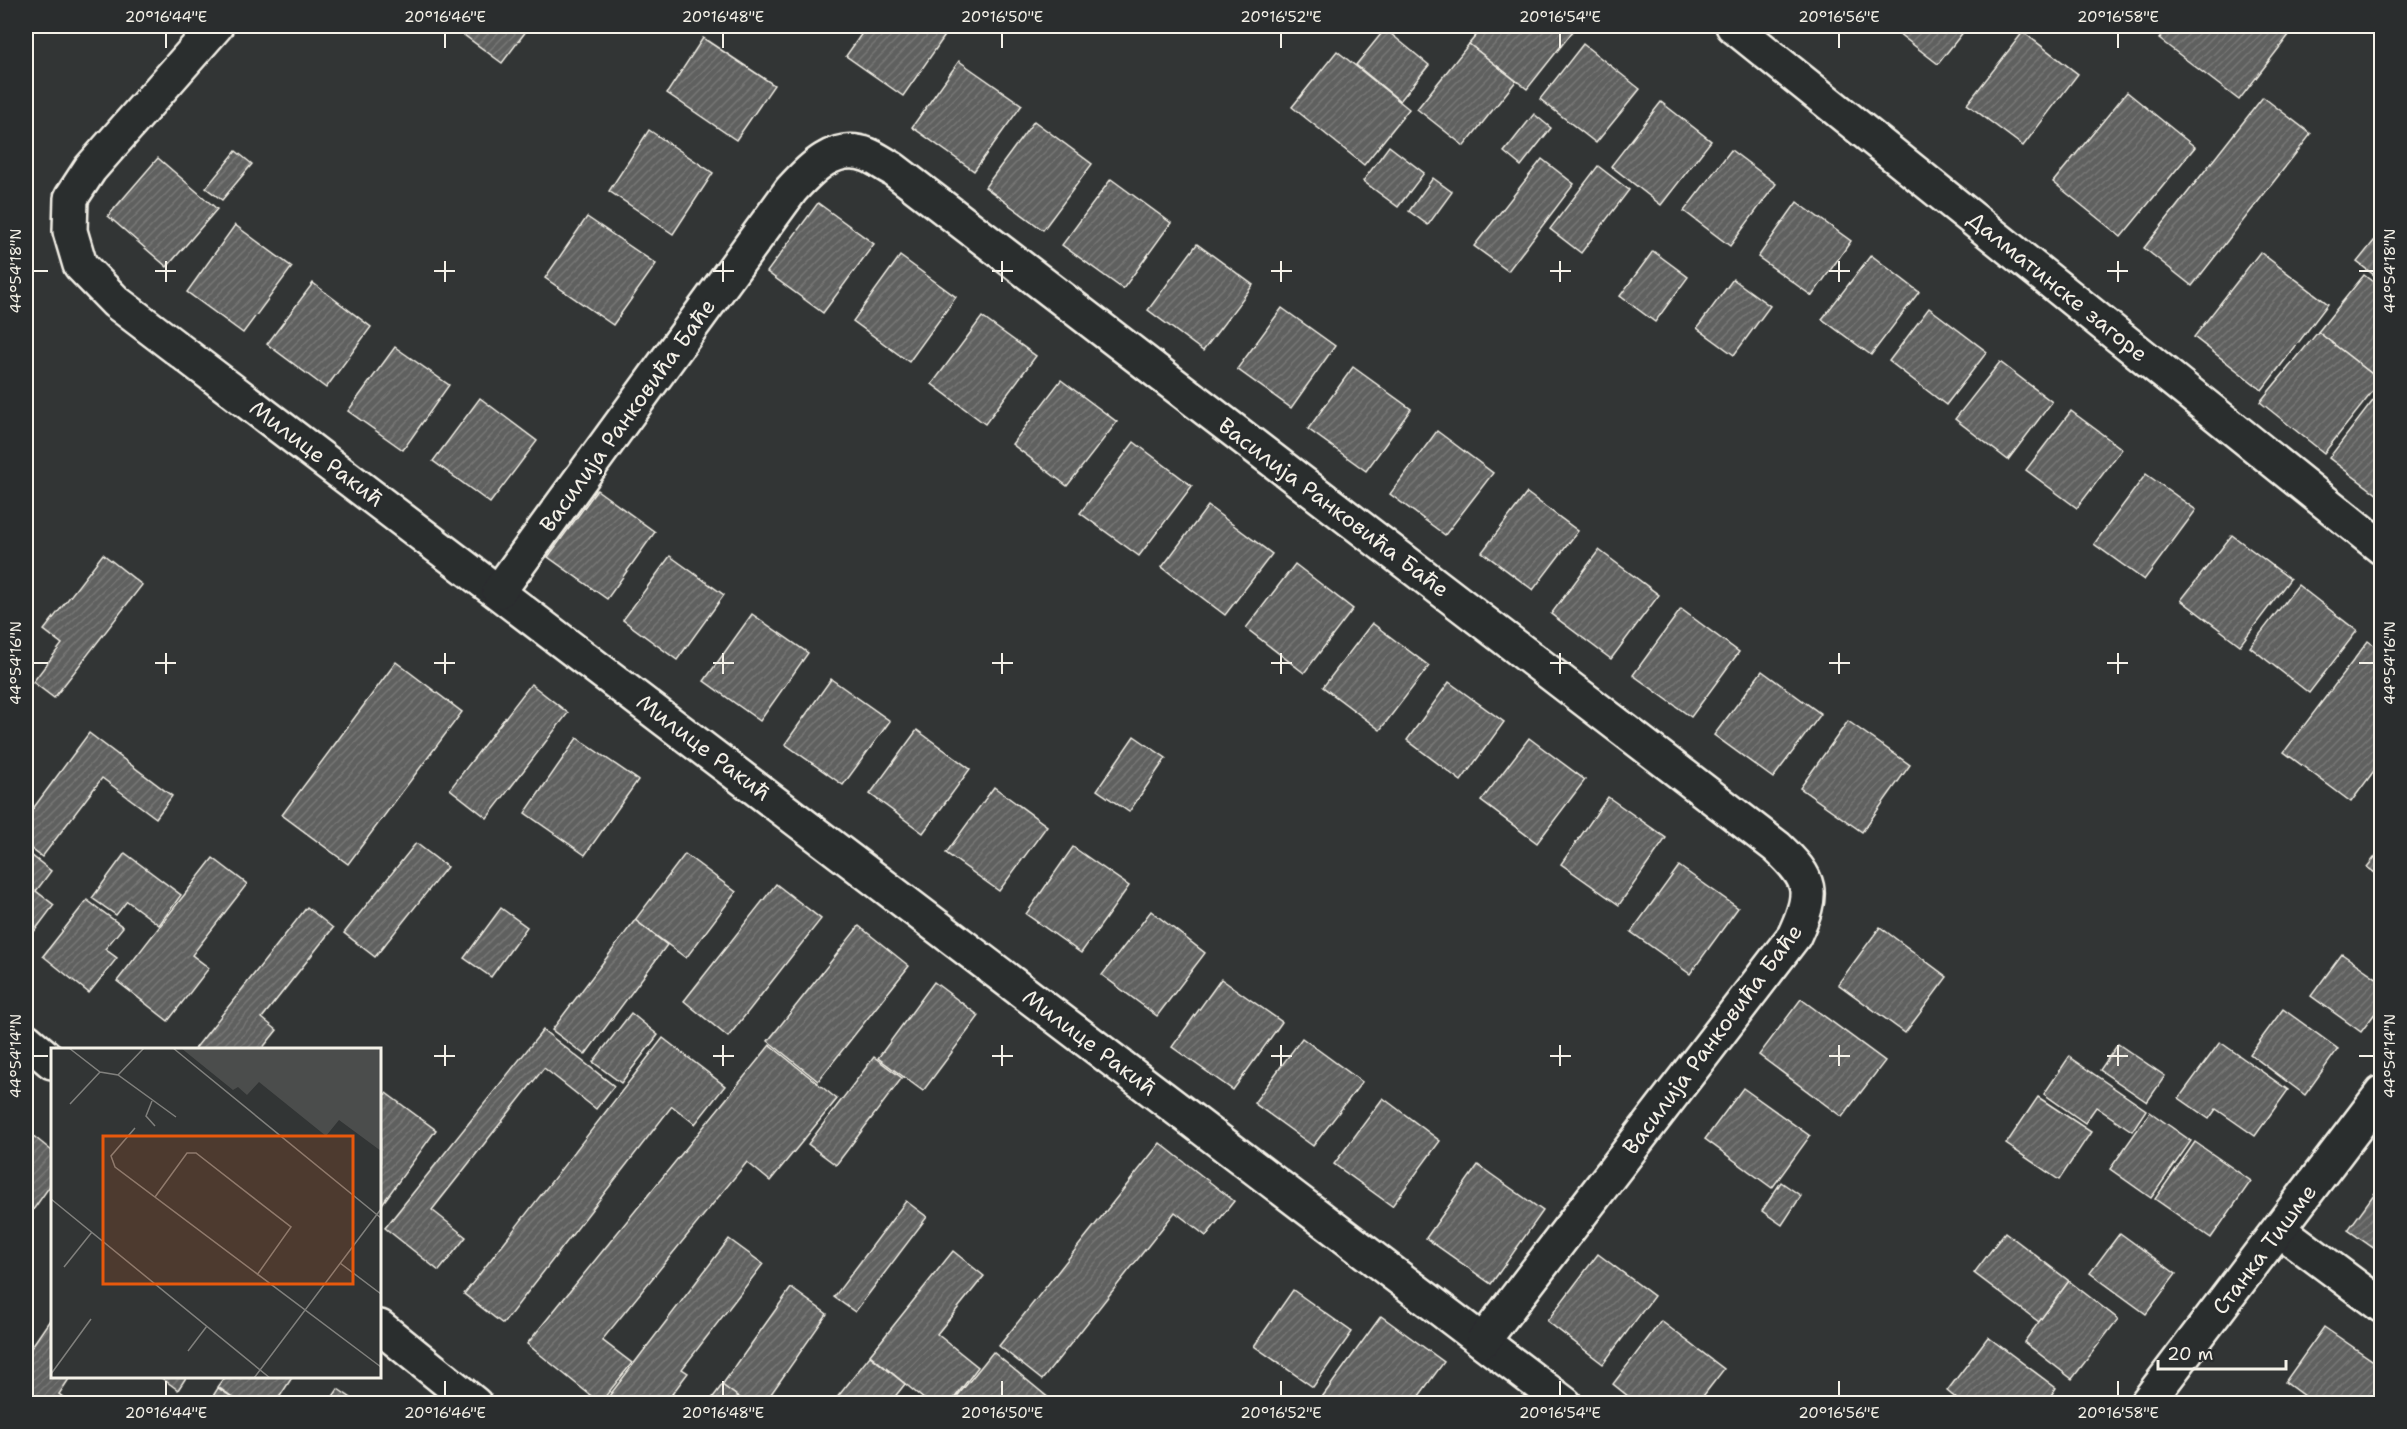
<svg xmlns="http://www.w3.org/2000/svg" width="2407" height="1429" viewBox="0 0 2407 1429" font-family="'Shantell Sans',sans-serif">
<style>
.building{fill:url(#building-hatch);stroke:#f4f1e8;stroke-width:1.5}
.lines{fill:none;stroke-linecap:round;stroke-linejoin:round}
.minor-casing{stroke:#f4f1e8;stroke-width:38}
.major-casing{stroke:#f4f1e8;stroke-width:38}
.minor{stroke:#2a2d2e;stroke-width:33}
.major{stroke:#2a2d2e;stroke-width:33}
.ticks{fill:none;stroke:#f4f1e8;stroke-width:2}
.labels{text-anchor:middle;stroke-width:4.5;stroke-linejoin:round;paint-order:stroke}
.street-label{font-size:22px;fill:#f4f1e8;stroke:#2a2d2e}
.inset-road{fill:none;stroke:#80807d;stroke-width:1.5}
.view{fill:#e8590c;fill-opacity:0.15;stroke:#e8590c;stroke-width:3}
.inset-edge{fill:none;stroke:#f4f1e8;stroke-width:3}
.neatline{fill:none;stroke:#f4f1e8;stroke-width:2}
.ticks-label{font-size:15px;text-anchor:middle;fill:#f4f1e8}
</style>
<defs>
<pattern id="building-hatch" width="6" height="6" patternUnits="userSpaceOnUse" patternTransform="scale(1.5)"><rect width="6" height="6" fill="#5f605f"/><path d="M-1 1l2-2M0 6l6-6M5 7l2-2" fill="none" stroke="#777776"/></pattern>
</defs>
<rect width="100%" height="100%" fill="#323535"/>
<filter id="ink" filterUnits="userSpaceOnUse"><feTurbulence type="fractalNoise" baseFrequency=".0167" numOctaves="2"/><feDisplacementMap in="SourceGraphic" scale="12" xChannelSelector="R" yChannelSelector="G"/><feConvolveMatrix kernelMatrix="1 2 1 2 8 2 1 2 1" color-interpolation-filters="sRGB"/></filter>
<g filter="url(#ink)">
<g class="building">
<polygon points="471,26 530,26 502,63 464,35"/>
<polygon points="867,26 943,26 949,30 903,96 846,56"/>
<polygon points="1484,26 1567,26 1573,31 1527,89 1469,44"/>
<polygon points="1889,26 1968,26 1938,64"/>
<polygon points="2170,26 2296,26 2239,100 2159,39"/>
<polygon points="1385,29 1429,65 1400,101 1356,65"/>
<polygon points="2023,32 2078,74 2023,146 1967,104"/>
<polygon points="703,38 774,85 736,140 667,93"/>
<polygon points="1469,44 1516,81 1464,146 1417,109"/>
<polygon points="1583,44 1640,89 1596,143 1540,99"/>
<polygon points="1337,51 1409,109 1364,165 1292,107"/>
<polygon points="959,61 1022,105 974,171 912,127"/>
<polygon points="2127,92 2195,147 2121,237 2053,182"/>
<polygon points="2263,97 2311,134 2192,286 2144,248"/>
<polygon points="1661,102 1711,141 1661,205 1611,166"/>
<polygon points="1534,114 1551,128 1521,166 1504,152"/>
<polygon points="1034,121 1092,164 1043,230 985,187"/>
<polygon points="649,130 713,173 673,234 609,191"/>
<polygon points="1389,146 1424,173 1398,207 1363,181"/>
<polygon points="1731,150 1776,184 1730,246 1684,211"/>
<polygon points="236,151 252,164 222,200 206,188"/>
<polygon points="158,158 217,209 167,267 108,216"/>
<polygon points="1542,159 1574,184 1508,271 1474,246"/>
<polygon points="1598,166 1629,190 1581,253 1550,229"/>
<polygon points="1433,178 1452,192 1428,225 1409,211"/>
<polygon points="1111,179 1171,223 1123,289 1062,245"/>
<polygon points="1797,202 1851,241 1812,296 1758,257"/>
<polygon points="818,203 874,244 823,313 767,272"/>
<polygon points="587,217 656,264 613,325 545,278"/>
<polygon points="235,225 292,267 243,333 187,292"/>
<polygon points="2382,231 2382,281 2357,262"/>
<polygon points="1197,244 1253,285 1203,351 1148,310"/>
<polygon points="1653,251 1688,277 1655,322 1620,296"/>
<polygon points="2260,252 2328,304 2262,390 2194,337"/>
<polygon points="1871,255 1919,292 1871,355 1822,319"/>
<polygon points="900,256 956,297 909,362 853,321"/>
<polygon points="2364,275 2382,289 2381,381 2318,332"/>
<polygon points="1733,279 1770,306 1734,355 1697,328"/>
<polygon points="313,283 371,327 326,388 267,344"/>
<polygon points="1282,308 1335,346 1291,408 1237,369"/>
<polygon points="1929,308 1987,352 1946,405 1889,361"/>
<polygon points="982,317 1036,356 985,424 932,384"/>
<polygon points="2318,332 2381,381 2324,453 2260,402"/>
<polygon points="395,347 449,385 403,450 348,411"/>
<polygon points="2000,362 2052,402 2008,460 1955,419"/>
<polygon points="1353,367 1411,409 1366,471 1308,429"/>
<polygon points="1061,380 1117,422 1067,486 1012,444"/>
<polygon points="2382,389 2382,498 2329,458"/>
<polygon points="480,398 537,441 490,503 433,461"/>
<polygon points="2071,411 2122,449 2077,508 2026,470"/>
<polygon points="1437,431 1493,473 1445,535 1390,494"/>
<polygon points="1134,442 1192,486 1139,556 1080,513"/>
<polygon points="2146,474 2196,510 2144,580 2094,544"/>
<polygon points="597,490 655,532 607,599 548,557"/>
<polygon points="1527,493 1578,531 1533,590 1482,552"/>
<polygon points="1208,506 1272,554 1225,615 1162,567"/>
<polygon points="2232,535 2290,579 2240,645 2181,600"/>
<polygon points="1599,550 1659,595 1611,659 1551,614"/>
<polygon points="103,554 142,585 54,698 33,682 62,644 44,630"/>
<polygon points="670,556 724,595 677,660 623,620"/>
<polygon points="1295,564 1353,609 1304,673 1246,628"/>
<polygon points="2298,585 2357,631 2309,693 2250,647"/>
<polygon points="1681,609 1739,652 1691,717 1633,675"/>
<polygon points="752,614 808,653 760,721 704,681"/>
<polygon points="1372,623 1429,666 1380,730 1323,687"/>
<polygon points="2368,641 2382,651 2382,760 2351,802 2284,752"/>
<polygon points="396,662 462,712 348,864 282,815"/>
<polygon points="1762,671 1821,714 1773,778 1714,735"/>
<polygon points="831,679 890,721 843,785 785,744"/>
<polygon points="1449,682 1504,722 1461,781 1407,740"/>
<polygon points="531,684 568,713 487,818 450,789"/>
<polygon points="1848,721 1910,765 1862,832 1800,788"/>
<polygon points="917,730 970,769 923,833 870,794"/>
<polygon points="89,733 172,796 156,818 102,778 42,857 26,845 26,818"/>
<polygon points="1134,736 1166,758 1129,812 1097,790"/>
<polygon points="577,738 638,780 585,855 525,813"/>
<polygon points="1529,738 1585,780 1537,843 1481,801"/>
<polygon points="994,787 1047,826 999,891 946,853"/>
<polygon points="1608,797 1666,838 1619,905 1561,864"/>
<polygon points="416,843 447,867 375,957 344,933"/>
<polygon points="1073,847 1129,886 1081,953 1026,914"/>
<polygon points="2382,848 2382,878 2367,867"/>
<polygon points="26,851 51,871 36,891 54,905 27,941"/>
<polygon points="125,853 181,895 159,925 127,901 116,915 92,898"/>
<polygon points="685,854 736,892 686,958 635,920"/>
<polygon points="213,858 247,884 192,955 209,968 168,1021 117,981"/>
<polygon points="1679,866 1738,908 1690,974 1631,932"/>
<polygon points="776,884 821,919 728,1037 684,1001"/>
<polygon points="87,900 123,927 105,949 117,958 89,993 43,956"/>
<polygon points="307,907 333,928 262,1018 277,1030 261,1050 194,1050"/>
<polygon points="501,908 527,927 491,977 464,958"/>
<polygon points="1151,911 1205,953 1157,1016 1102,975"/>
<polygon points="635,920 667,945 585,1055 552,1030"/>
<polygon points="859,926 909,966 818,1081 768,1041"/>
<polygon points="1880,927 1947,977 1905,1033 1838,984"/>
<polygon points="2342,954 2382,982 2382,1004 2361,1032 2311,996"/>
<polygon points="1221,979 1282,1022 1233,1090 1172,1047"/>
<polygon points="934,982 979,1016 923,1091 878,1058"/>
<polygon points="1801,999 1885,1061 1842,1117 1759,1055"/>
<polygon points="2283,1009 2338,1049 2305,1095 2250,1054"/>
<polygon points="631,1013 658,1035 621,1083 593,1062"/>
<polygon points="543,1030 614,1086 596,1109 544,1068 432,1210 466,1237 439,1271 385,1228"/>
<polygon points="663,1038 725,1086 695,1124 672,1106 503,1324 464,1294"/>
<polygon points="1302,1038 1362,1082 1313,1146 1254,1103"/>
<polygon points="2220,1042 2288,1090 2255,1136 2216,1109 2209,1119 2179,1098"/>
<polygon points="2118,1044 2165,1076 2147,1102 2100,1070"/>
<polygon points="770,1045 837,1099 770,1181 747,1162 602,1340 632,1363 600,1403 527,1344"/>
<polygon points="874,1057 902,1078 836,1165 808,1144"/>
<polygon points="2069,1057 2146,1110 2132,1131 2096,1107 2085,1123 2044,1094"/>
<polygon points="1743,1088 1810,1136 1772,1188 1705,1139"/>
<polygon points="386,1093 436,1130 380,1207 380,1102"/>
<polygon points="2038,1097 2091,1132 2059,1180 2006,1144"/>
<polygon points="1383,1098 1440,1141 1392,1206 1334,1164"/>
<polygon points="2150,1112 2191,1141 2151,1198 2110,1169"/>
<polygon points="26,1130 52,1151 52,1183 33,1210 26,1204"/>
<polygon points="2195,1142 2251,1181 2211,1238 2155,1199"/>
<polygon points="1160,1143 1234,1201 1206,1236 1175,1212 1042,1380 999,1346"/>
<polygon points="1478,1165 1543,1211 1491,1284 1426,1238"/>
<polygon points="1781,1182 1801,1196 1782,1225 1762,1211"/>
<polygon points="2382,1183 2382,1254 2348,1230"/>
<polygon points="906,1201 927,1217 855,1312 834,1297"/>
<polygon points="2005,1232 2069,1281 2039,1322 1974,1273"/>
<polygon points="2120,1233 2176,1274 2146,1314 2090,1273"/>
<polygon points="729,1239 763,1264 682,1369 688,1373 672,1394 682,1401 680,1404 603,1404"/>
<polygon points="953,1251 984,1276 937,1334 978,1367 950,1404 930,1404 870,1355"/>
<polygon points="1598,1254 1654,1296 1603,1364 1547,1321"/>
<polygon points="2069,1281 2118,1319 2072,1379 2024,1342"/>
<polygon points="791,1288 827,1314 764,1404 748,1404 722,1385"/>
<polygon points="1293,1290 1352,1332 1313,1387 1254,1346"/>
<polygon points="1381,1316 1444,1362 1413,1404 1399,1404 1389,1396 1384,1404 1317,1404"/>
<polygon points="52,1317 52,1376 71,1376 59,1394 72,1404 26,1404 26,1355"/>
<polygon points="1661,1321 1724,1369 1697,1404 1638,1404 1613,1384"/>
<polygon points="2324,1327 2382,1367 2382,1404 2315,1404 2285,1382"/>
<polygon points="1988,1337 2056,1388 2045,1404 1963,1404 1947,1391"/>
<polygon points="993,1352 1056,1404 951,1404"/>
<polygon points="870,1356 905,1384 889,1404 832,1404"/>
<polygon points="159,1376 187,1376 178,1390"/>
<polygon points="226,1376 293,1376 275,1404 243,1404 218,1387"/>
<polygon points="722,1385 748,1404 708,1404"/>
<polygon points="218,1388 242,1404 208,1404"/>
<polygon points="338,1389 360,1404 328,1404"/>
</g>
<g class="lines">
<g class="minor-casing">
<g id="minor">
<polyline points="216,26 90,169 71,198 70,231 80,265 116,302 1565,1404"/>
<polyline points="1733,26 2382,548"/>
<path d="M499 591 791 190C810 169 835 142 868 155 876 158 885 165 893 169L1777 847C1812 880 1815 891 1794 936L1483 1341"/>
<polyline points="2280,1230 2382,1306"/>
<polyline points="2146,1404 2382,1093"/>
</g>
</g>
<g class="major-casing">
<g id="major">
<polyline points="26,1040 52,1062"/>
<polyline points="380,1327 475,1404"/>
</g>
</g>
<use href="#minor" class="minor"/>
<use href="#major" class="major"/>
</g>
</g>
<path class="ticks" d="M166 33V48M445 33V48M723 33V48M1002 33V48M1281 33V48M1560 33V48M1839 33V48M2118 33V48M166 261V282M445 261V282M723 261V282M1002 261V282M1281 261V282M1560 261V282M1839 261V282M2118 261V282M33 271H48M155 271H176M434 271H455M713 271H734M992 271H1013M1271 271H1292M1550 271H1571M1829 271H1850M2107 271H2128M2359 271H2374M166 653V674M445 653V674M723 653V674M1002 653V674M1281 653V674M1560 653V674M1839 653V674M2118 653V674M33 663H48M155 663H176M434 663H455M713 663H734M992 663H1013M1271 663H1292M1550 663H1571M1829 663H1850M2107 663H2128M2359 663H2374M445 1045V1066M723 1045V1066M1002 1045V1066M1281 1045V1066M1560 1045V1066M1839 1045V1066M2118 1045V1066M33 1056H48M434 1056H455M713 1056H734M992 1056H1013M1271 1056H1292M1550 1056H1571M1829 1056H1850M2107 1056H2128M2359 1056H2374M166 1381V1396M445 1381V1396M723 1381V1396M1002 1381V1396M1281 1381V1396M1560 1381V1396M1839 1381V1396M2118 1381V1396"/>
<g class="labels">
<g class="street-label">
<text transform="translate(2058 286) rotate(39)" y="8">Далматинске загоре</text>
<text transform="translate(627 415) rotate(-54)" y="8">Василија Ранковића Баће</text>
<text transform="translate(317 453) rotate(37)" y="8">Милице Ракић</text>
<text transform="translate(1334 507) rotate(37)" y="8">Василија Ранковића Баће</text>
<text transform="translate(704 747) rotate(37)" y="8">Милице Ракић</text>
<text transform="translate(1712 1039) rotate(-53)" y="8">Василија Ранковића Баће</text>
<text transform="translate(1090 1042) rotate(37)" y="8">Милице Ракић</text>
<text transform="translate(2264 1249) rotate(-53)" y="8">Станка Тишме</text>
</g>
</g>
<g transform="translate(51 1048)">
<rect width="330" height="330" fill="#323535"/>
<path d="M130 0H330V103L288 72 275 88 208 34 196 47 187 39 182 42Z" fill="#4b4d4c"/>
<path class="inset-road" d="M18 0 49 24 67 27 125 69M122 0 330 170M67 27 93 0M101 53 95 68 104 78M19 56 49 24M84 80 60 108 64 119 330 319M104 149 136 105H145L240 179 206 227M0 151 219 330M289 215 330 246M13 219 41 184M137 303 156 278M0 326 40 271M203 330 330 161"/>
<path class="view" d="M52 88H302V236H52Z"/>
<rect width="330" height="330" class="inset-edge"/>
</g>
<rect width="2407" height="1429" fill="none" stroke="#2a2d2e" stroke-width="66"/>
<path d="M2158 1360v9h128v-9" fill="none" stroke="#f4f1e8" stroke-width="3"/>
<text x="2167" y="1360" font-size="18" fill="#f4f1e8" stroke="#2a2d2e" stroke-width="4.5" paint-order="stroke">20 m</text>
<rect x="33" y="33" width="2341" height="1363" class="neatline"/>
<g class="ticks-label">
<text x="166" y="22">20°16'44"E</text>
<text x="445" y="22">20°16'46"E</text>
<text x="723" y="22">20°16'48"E</text>
<text x="1002" y="22">20°16'50"E</text>
<text x="1281" y="22">20°16'52"E</text>
<text x="1560" y="22">20°16'54"E</text>
<text x="1839" y="22">20°16'56"E</text>
<text x="2118" y="22">20°16'58"E</text>
<text transform="translate(16 271) rotate(-90)" y="5">44°54'18"N</text>
<text transform="translate(2390 271) rotate(-90)" y="5">44°54'18"N</text>
<text transform="translate(16 663) rotate(-90)" y="5">44°54'16"N</text>
<text transform="translate(2390 663) rotate(-90)" y="5">44°54'16"N</text>
<text transform="translate(16 1056) rotate(-90)" y="5">44°54'14"N</text>
<text transform="translate(2390 1056) rotate(-90)" y="5">44°54'14"N</text>
<text x="166" y="1418">20°16'44"E</text>
<text x="445" y="1418">20°16'46"E</text>
<text x="723" y="1418">20°16'48"E</text>
<text x="1002" y="1418">20°16'50"E</text>
<text x="1281" y="1418">20°16'52"E</text>
<text x="1560" y="1418">20°16'54"E</text>
<text x="1839" y="1418">20°16'56"E</text>
<text x="2118" y="1418">20°16'58"E</text>
</g>
</svg>
